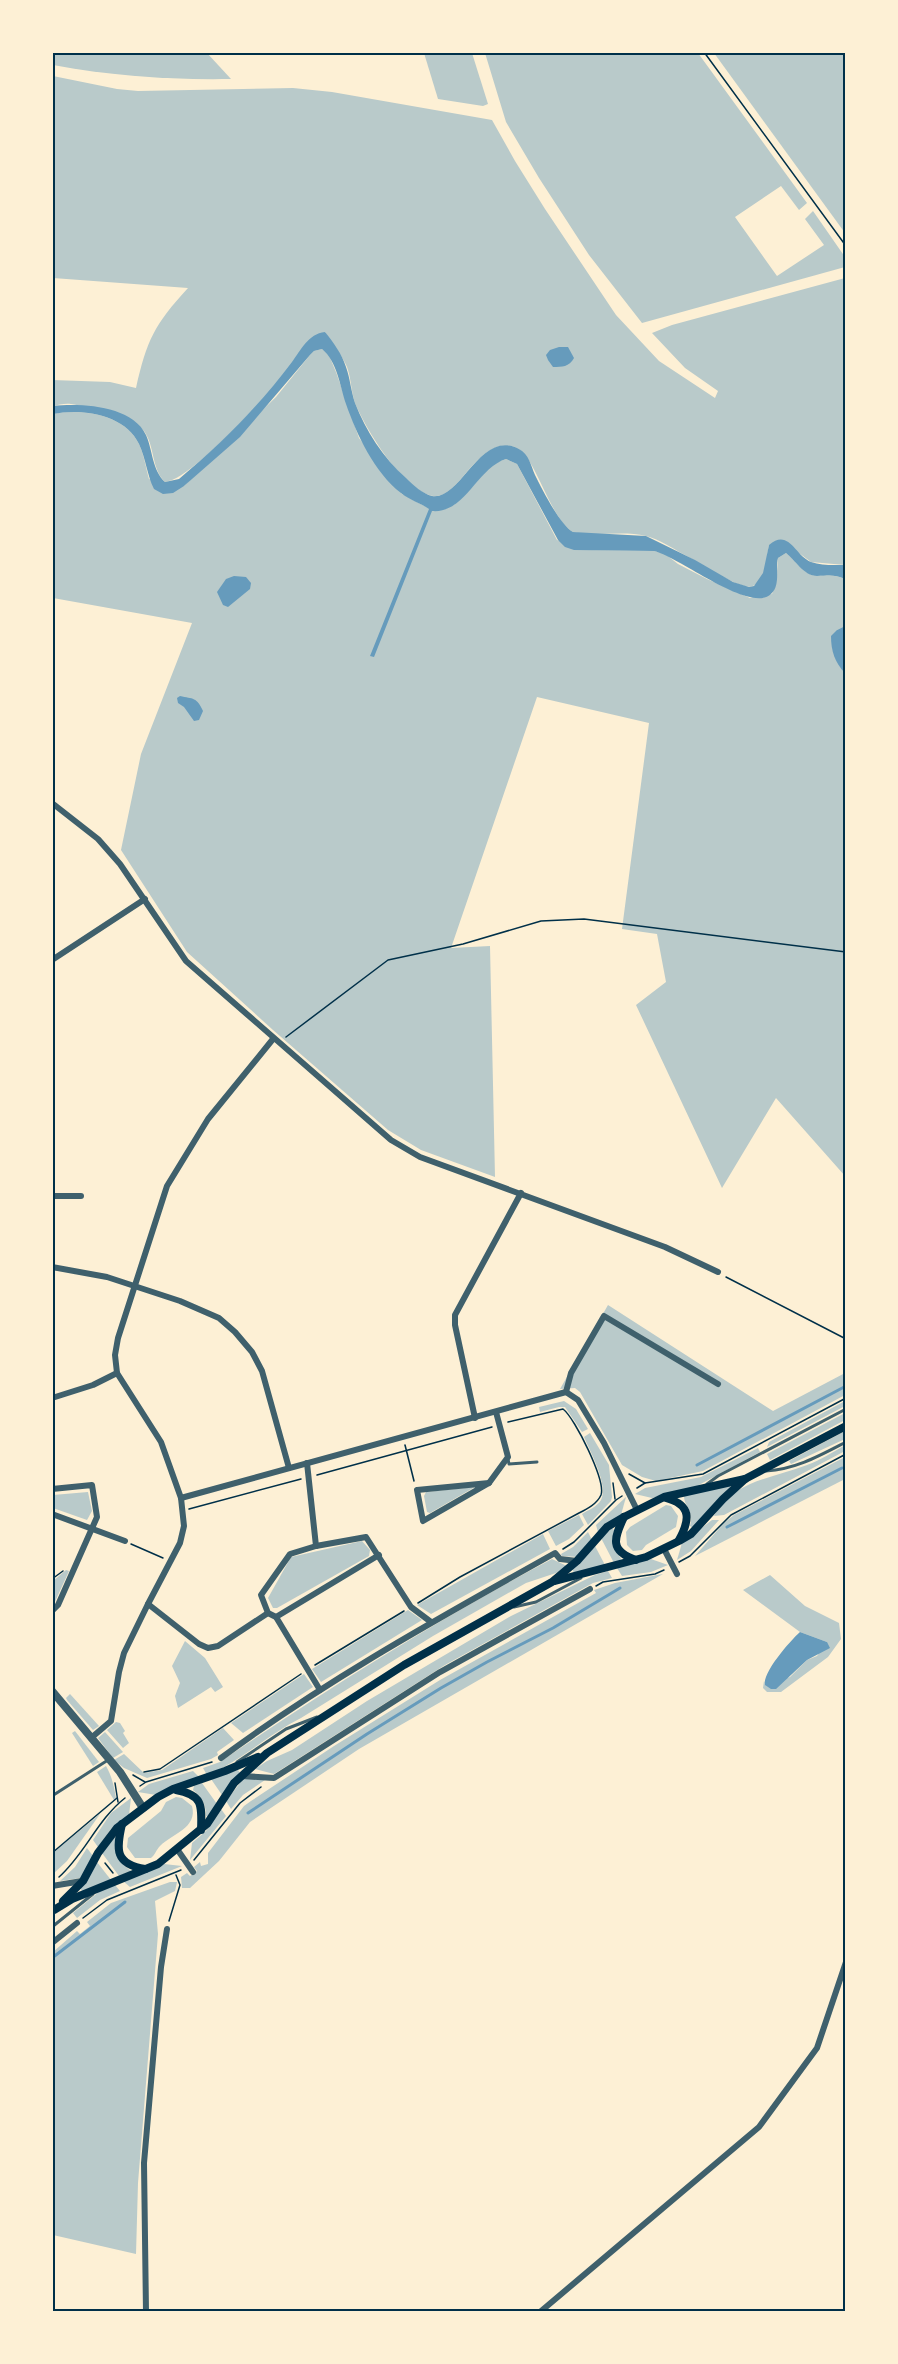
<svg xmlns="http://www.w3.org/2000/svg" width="898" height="2364" viewBox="0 0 898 2364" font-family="Merriweather,serif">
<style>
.green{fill:#b9caca}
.water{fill:#669bbc}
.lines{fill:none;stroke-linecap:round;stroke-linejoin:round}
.stream{stroke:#669bbc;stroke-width:3}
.path{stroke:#003049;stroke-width:1.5}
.service{stroke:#3f606c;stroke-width:3}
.minor{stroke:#3f606c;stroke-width:6}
.tertiary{stroke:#3f606c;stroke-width:8}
.secondary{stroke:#003049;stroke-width:8}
.neatline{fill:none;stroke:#003049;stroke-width:2}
</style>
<rect width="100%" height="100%" fill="#fdf0d5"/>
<g class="green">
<path d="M52 53H207L231 79C170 80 112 76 53 65Z"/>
<polygon points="424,53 472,53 488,104 483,106 438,99"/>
<polygon points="485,53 698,53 807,203 799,210 781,186 735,217 777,276 824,245 805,219 813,211 845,257 845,267 642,323 589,255 539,178 506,122"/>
<polygon points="714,53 845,53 845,233"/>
<path d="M53 76 117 89 138 91 293 88 332 92 492 120 515 161 545 209 616 315 659 361 715 398 718 391 685 368 652 333 672 325 845 278V565L811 562 799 553 769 545C766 558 767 579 753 586 742 592 696 560 683 554 672 548 659 539 646 536 623 530 597 537 573 532 549 518 535 453 515 447 477 435 460 500 433 496 402 490 366 429 355 403 351 391 351 378 347 367 342 355 331 343 325 332 299 359 195 481 165 482 151 468 155 446 144 431 136 421 85 406 71 404 65 403 58 405 53 406L52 380 110 382 136 388C147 340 154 325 188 288L53 278Z"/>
<path d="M322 349 328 353 336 372 359 438 402 494 432 510 454 505 493 464 506 459 517 464 557 540 589 550 654 551 664 553 678 564 707 579 750 598 772 594 776 584 778 558 786 553C795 560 801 571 812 575 821 578 831 573 845 579V626L837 630 843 671 846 673 845 1176 776 1098 722 1188 636 1005 666 982 657 934 622 929 649 723 537 697 451 948 490 946 495 1177 421 1150 388 1130 273 1030 187 952 121 850 141 754 192 623 53 598 52 414C81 408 125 414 139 444 144 455 146 468 149 479L184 486 276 397 310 355 314 351Z"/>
<polygon points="608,1305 773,1411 845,1373 845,1395 703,1471 656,1481 642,1477 622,1465 580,1392 575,1388 560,1389"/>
<polygon points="564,1401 576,1409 588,1429 582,1432 565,1407 559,1407 540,1412 539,1407"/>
<polygon points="845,1401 845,1406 767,1447 769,1442"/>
<polygon points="845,1413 845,1420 770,1460 767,1454"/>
<polygon points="845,1431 845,1439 791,1464 789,1461"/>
<path d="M590 1433 609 1465 612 1497 611 1501 588 1525 582 1514C588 1510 597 1507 601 1500 609 1486 590 1451 584 1437Z"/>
<path d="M845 1445V1451L724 1515 714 1516C735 1479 772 1479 807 1465 821 1460 833 1452 845 1445Z"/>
<polygon points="758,1448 760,1452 697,1486 652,1498 635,1494 645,1488 701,1477"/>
<polygon points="845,1457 845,1479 695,1556 724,1523 734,1515"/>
<path d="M729 1484 731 1488 693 1528 690 1526C694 1509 684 1507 684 1496Z"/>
<polygon points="475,1487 430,1513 427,1512 424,1496 426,1492"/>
<polygon points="88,1492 92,1511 87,1520 53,1508 53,1495"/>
<polygon points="626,1497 621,1515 598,1532 596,1525"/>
<polygon points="666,1505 671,1506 678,1516 676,1527 646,1545 642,1550 633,1551 627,1545 626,1532 630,1527"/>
<polygon points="579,1515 584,1525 569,1539 556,1546 548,1531"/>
<polygon points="712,1520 719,1520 691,1551 677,1560 682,1543"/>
<polygon points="612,1528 615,1531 619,1556 621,1558 620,1561 614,1563 601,1538"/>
<polygon points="588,1532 592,1540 578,1557 562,1556 561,1554 573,1547"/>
<polygon points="543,1534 550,1549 431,1614 417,1605"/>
<polygon points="362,1541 370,1550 369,1556 277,1608 273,1608 268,1598 291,1557"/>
<polygon points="595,1546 605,1565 574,1573 572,1569"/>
<path d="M552 1559 567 1566 556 1573 526 1583 433 1636 301 1718C269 1734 241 1761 207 1775L203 1768 220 1762C327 1689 437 1620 552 1559Z"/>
<polygon points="651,1559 668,1565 651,1572 622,1576 617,1568"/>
<polygon points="66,1570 69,1571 53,1606 53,1581"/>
<polygon points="608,1571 612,1578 593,1583 445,1665 274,1774 255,1769 267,1761 292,1750 367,1701 511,1616 595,1575"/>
<polygon points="663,1574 359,1749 250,1822 219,1861 190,1888 182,1888 181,1877 187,1873 190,1876 197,1871 194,1867 200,1862 201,1866 208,1864 208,1853 244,1806 251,1801 334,1746 440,1680 596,1593 594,1590 615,1583"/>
<polygon points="770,1575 805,1606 839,1623 841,1639 828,1657 781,1692 767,1692 763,1688 764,1681 765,1685 790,1677 807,1660 817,1656 827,1642 800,1632 743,1590"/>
<polygon points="408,1610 422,1620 321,1682 312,1669"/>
<polygon points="185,1641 205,1658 223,1687 215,1692 211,1687 178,1708 175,1696 180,1683 172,1666"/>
<polygon points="304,1674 313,1687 243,1733 231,1723"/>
<polygon points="70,1694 99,1726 93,1730 67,1700 66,1698"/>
<polygon points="116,1722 120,1723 125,1731 123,1733 129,1743 123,1748 107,1730"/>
<polygon points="223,1728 234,1740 217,1752 218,1755 211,1759 147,1778 124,1768 114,1760 124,1754 144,1773 162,1770"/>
<polygon points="75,1731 99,1762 93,1766 72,1733"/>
<polygon points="105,1732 123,1752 113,1758 98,1738"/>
<path d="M106 1766C112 1776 114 1787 116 1798L114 1800 97 1772Z"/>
<polygon points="238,1770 240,1773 222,1795 211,1779"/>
<polygon points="193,1771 199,1777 156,1795 138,1792 149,1784"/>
<polygon points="244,1778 265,1780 243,1795 231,1809 226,1801"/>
<path d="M202 1783 217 1804 209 1817 206 1816C206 1805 202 1797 193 1790L194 1786Z"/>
<path d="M176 1797 182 1798 192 1806C198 1828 172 1834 160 1846 156 1850 155 1855 151 1858H135L127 1847 128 1838 161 1811 166 1802Z"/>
<polygon points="131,1798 129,1815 111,1829 98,1847 93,1840 111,1813"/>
<polygon points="221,1809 226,1816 190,1860 192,1843 206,1831"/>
<polygon points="100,1814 67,1861 53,1874 53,1853"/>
<path d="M115 1837C115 1851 118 1862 131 1871L119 1876 102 1853Z"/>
<polygon points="87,1848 93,1856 81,1878 60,1881 75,1867"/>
<polygon points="97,1862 111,1880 82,1891 80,1888"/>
<polygon points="164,1864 182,1866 130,1887 123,1881"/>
<polygon points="170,1882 177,1882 175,1891 155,1901 158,1934 138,2183 136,2254 53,2235 53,1952 77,1931 80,1934 90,1926 87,1922 111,1903"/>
<polygon points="115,1885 120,1891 100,1900 77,1918 73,1913 100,1891"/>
</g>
<g class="water">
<path d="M325 332C333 342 342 354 346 367 350 378 351 391 355 403 366 431 383 458 406 478 413 485 423 494 432 496 461 501 480 428 519 449 529 454 531 466 535 475 542 489 560 525 573 532L646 536 695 560 733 582 749 587 754 586 763 573 769 545C789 528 795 556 811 562 822 566 835 565 845 565V579C834 574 828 576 817 576 804 576 795 560 786 553L778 558C775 569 781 585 771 594 750 614 678 556 654 551L574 550 565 547 558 540 517 464 506 459C477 468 465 514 432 511L374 657 370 656 429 509C421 503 409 500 401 493 374 472 357 435 346 404 340 386 337 361 322 349L314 351 310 355 240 437 184 486 173 493 163 494 154 489C147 475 146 459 139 444 125 414 81 408 53 414V406C80 403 132 405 146 435 153 451 152 470 165 482L179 479C222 443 258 407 292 362 301 350 308 334 325 332Z"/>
<path d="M559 347H568L574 358C569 367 562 367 553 367L548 360 546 355 550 350Z"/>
<polygon points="234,576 246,577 251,583 250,589 228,607 223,605 217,592 226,579"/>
<path d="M845 626V673C835 663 831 651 831 636L837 630Z"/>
<path d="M180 696C193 699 197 697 203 711L199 720 194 721 184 707 178 703 177 698Z"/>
<path d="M800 1632 827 1642 830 1648 807 1660 776 1689H771L765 1685C762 1673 790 1641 800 1632Z"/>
</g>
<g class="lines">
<g class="stream">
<polyline points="697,1465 846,1386"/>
<polyline points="727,1527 842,1468"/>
<polyline points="248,1813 367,1734 441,1688 487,1662 553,1628 620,1588"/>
<polyline points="52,1958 125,1902"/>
</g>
<g class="path">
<polyline points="704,52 846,246"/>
<polyline points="286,1037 388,960 463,944 541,921 584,919 846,952"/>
<polyline points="726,1277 846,1339"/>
<polyline points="405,1445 414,1481"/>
<polyline points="629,1474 645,1483"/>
<polyline points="317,1475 492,1427"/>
<polyline points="613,1483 615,1499"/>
<polyline points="637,1488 645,1483 703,1474 846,1398"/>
<polyline points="189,1509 301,1479"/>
<polyline points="131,1544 163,1558"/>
<polyline points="563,1549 574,1542 616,1500 622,1496"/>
<polyline points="679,1562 690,1556 731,1515 846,1454"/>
<polyline points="52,1579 63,1571"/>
<polyline points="596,1586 603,1582 655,1574 664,1570"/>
<path d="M418 1603 460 1577 579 1513C587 1509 597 1504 601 1495 606 1481 575 1418 563 1409L508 1422"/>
<polyline points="315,1665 404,1611"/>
<polyline points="144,1772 160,1769 301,1674"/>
<polyline points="133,1775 145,1782"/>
<polyline points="115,1783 118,1802"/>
<polyline points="140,1786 146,1782 212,1762"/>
<polyline points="52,1853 117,1798"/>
<polyline points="194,1860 240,1803 261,1787"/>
<polyline points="105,1863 113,1873"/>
<path d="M59 1877C85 1854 97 1820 125 1798"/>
<polyline points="83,1918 107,1900 181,1870"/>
<polyline points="169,1921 180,1885 176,1875"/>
</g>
<g class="service">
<polyline points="508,1459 509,1464 537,1462"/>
<path d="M766 1471C796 1469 819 1456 846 1442"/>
<polyline points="707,1484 718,1476 846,1409"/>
<polyline points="514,1607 536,1602 581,1578"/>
<polyline points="237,1762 286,1729 317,1717"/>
<polyline points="52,1796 108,1760"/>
<polyline points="52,1927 93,1894"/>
</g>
<g class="minor">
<polyline points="52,803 98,839 120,864 186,961 391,1140 420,1157 665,1247 718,1272"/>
<polyline points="52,960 145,899"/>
<polyline points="52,1196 81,1196"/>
<polyline points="52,1267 107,1277 180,1301 219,1318 235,1332 252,1352 262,1371 289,1468"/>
<polyline points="566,1392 571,1373 604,1316 718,1384"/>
<polyline points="52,1398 93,1385 117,1373"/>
<polyline points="475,1418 455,1325 455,1315 521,1193"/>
<polyline points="307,1463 316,1546"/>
<polygon points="489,1483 423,1521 417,1490"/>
<polyline points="489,1483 508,1457 496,1412"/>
<polyline points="52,1489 92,1485 97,1517 58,1605 52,1611"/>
<polyline points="181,1498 566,1392 578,1400 604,1443 637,1510"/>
<polyline points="52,1514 125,1541"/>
<polyline points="664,1549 677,1574"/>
<polyline points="148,1604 199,1644 208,1648 218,1646 268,1613"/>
<polyline points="276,1617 379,1555"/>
<polyline points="320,1690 276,1617 268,1613 261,1595 290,1554 316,1546 366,1537 411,1607 431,1622"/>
<polyline points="91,1738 111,1721 119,1672 124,1653 148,1604 180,1543 184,1526 181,1498 161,1442 117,1373 115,1355 118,1338 167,1186 208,1119 273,1039"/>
<path d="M221 1758C326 1680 441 1617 555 1553L560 1559 577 1561"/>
<polyline points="242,1776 274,1778 440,1672 590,1589"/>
<polyline points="177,1849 193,1872"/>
<polyline points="52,1886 82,1881"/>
<polyline points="52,1943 77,1923"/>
<polyline points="146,2312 144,2163 161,1967 167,1929"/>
<polyline points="540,2312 759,2127 817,2048 846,1962"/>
</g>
<polyline class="tertiary" points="52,1691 120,1772 143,1808"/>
<g class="secondary">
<path d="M666 1498C692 1505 690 1520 679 1540"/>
<path d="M624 1517C614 1538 609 1551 636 1560"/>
<polyline points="555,1581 646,1557 679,1541 691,1534 723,1499 745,1479 846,1426"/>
<path d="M176 1790C203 1795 202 1805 201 1830"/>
<path d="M122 1824C116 1850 115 1864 145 1869"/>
<polyline points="63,1901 83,1881 98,1853 117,1828 158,1797 173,1789 225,1771 258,1757"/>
<polyline points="54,1910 72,1899 158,1864 207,1824 234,1783 267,1753 404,1665 552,1582 577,1561 607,1527 624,1517 664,1497 745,1479"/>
</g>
</g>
<rect width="898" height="2364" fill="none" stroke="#fdf0d5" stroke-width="108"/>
<rect x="54" y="54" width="790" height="2256" class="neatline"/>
</svg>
